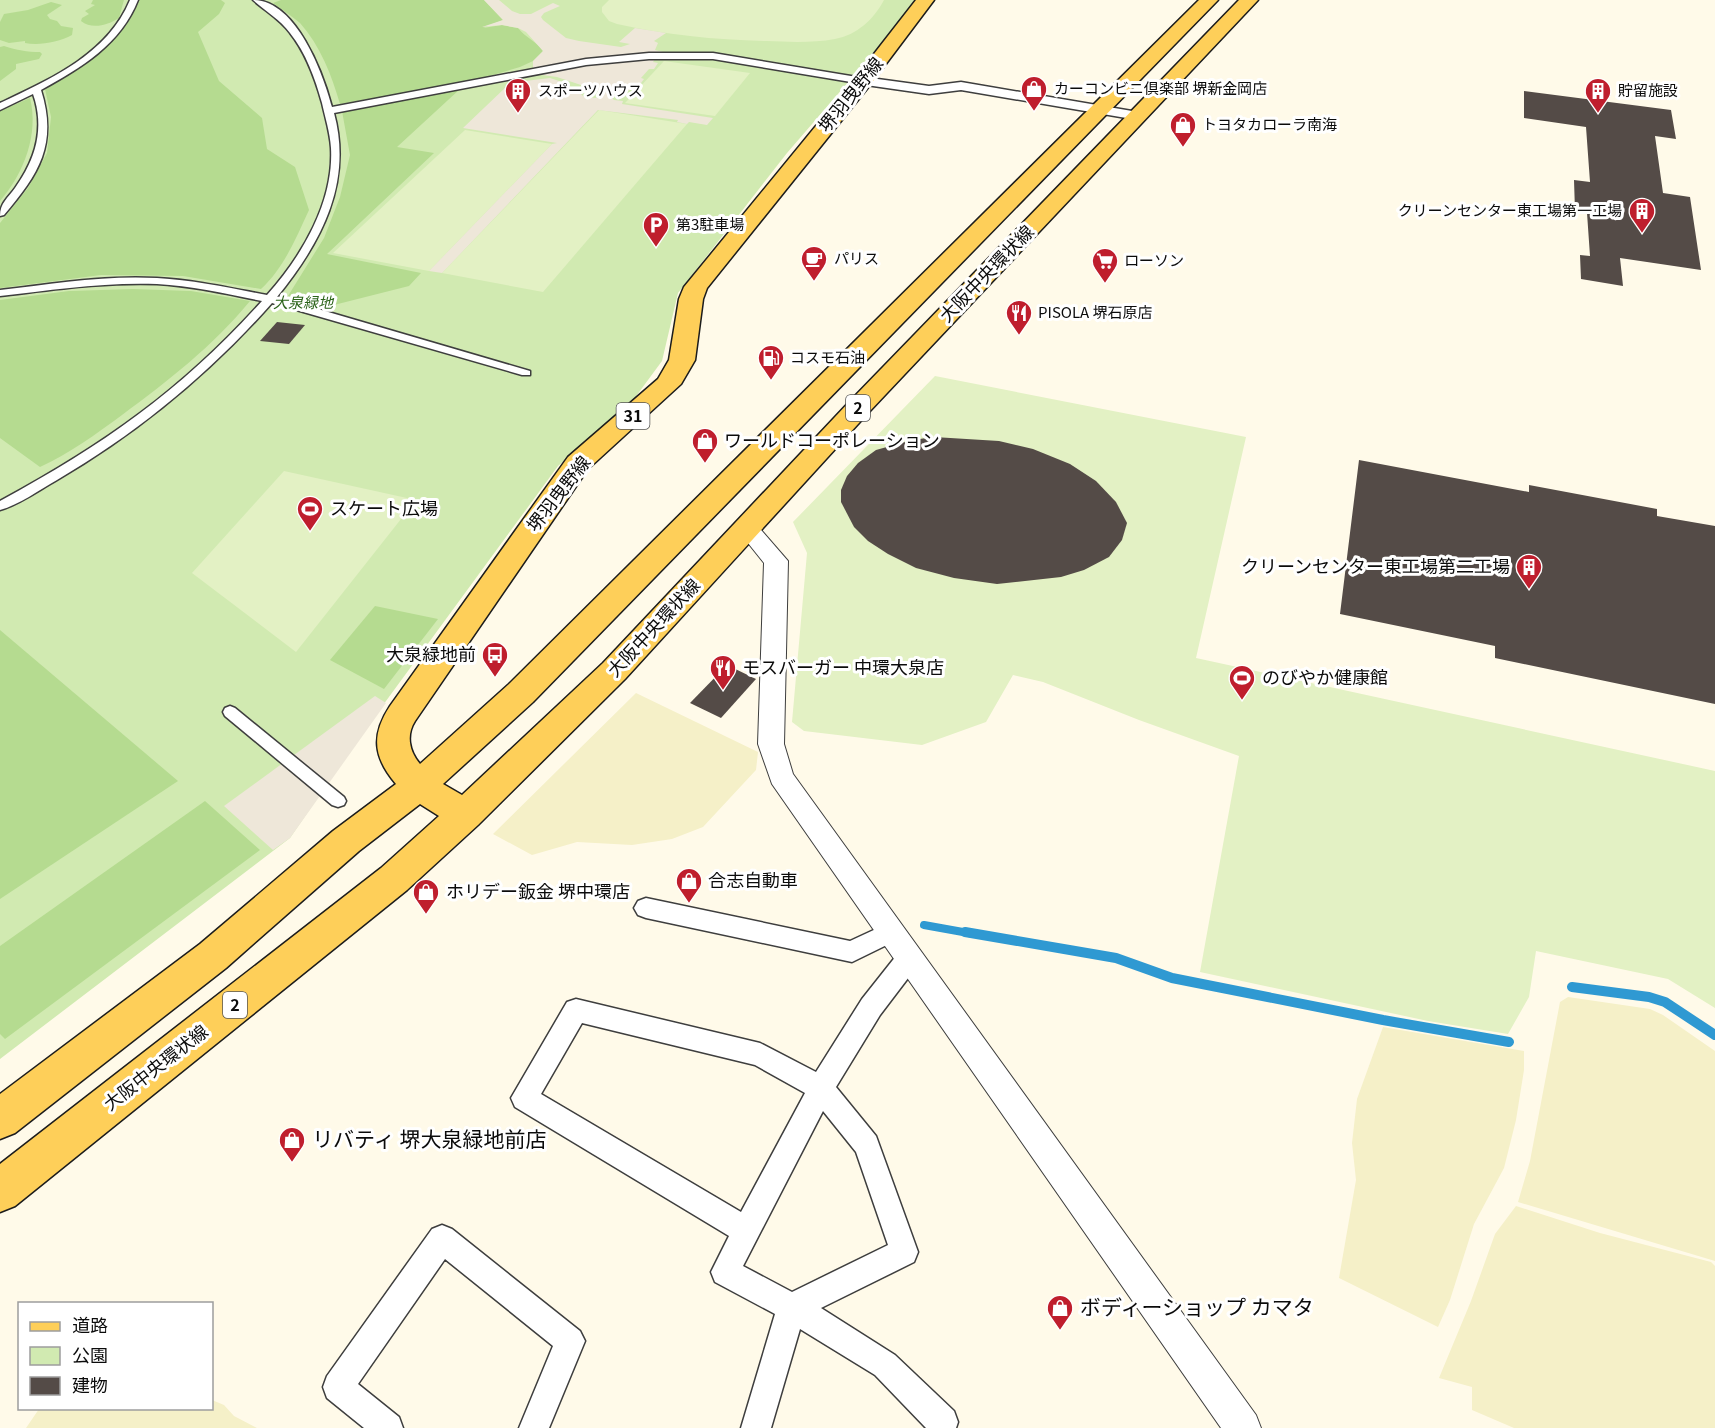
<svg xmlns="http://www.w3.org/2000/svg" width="1715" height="1428" viewBox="0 0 1715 1428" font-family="Georgia,'Noto Sans JP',serif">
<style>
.farmland{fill:#f5f0c8}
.green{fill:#d1eab1}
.forest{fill:#b5db90}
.pitch{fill:#e3f1c4}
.plaza{fill:#eee7d9}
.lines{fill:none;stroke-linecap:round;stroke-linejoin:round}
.stream-far1{stroke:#2f99d2;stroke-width:8}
.stream{stroke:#2f99d2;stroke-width:10}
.building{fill:#544b47}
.pedestrian-casing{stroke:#3e3e3e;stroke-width:3}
.minor-casing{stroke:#3e3e3e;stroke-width:3}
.tertiary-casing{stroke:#3e3e3e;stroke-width:2}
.primary-casing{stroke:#1c1c1c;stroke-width:3}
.pedestrian{fill:#fff;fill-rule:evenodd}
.minor{fill:#fff;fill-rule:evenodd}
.tertiary{fill:#fff;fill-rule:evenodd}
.primary{fill:#fecf59;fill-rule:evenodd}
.labels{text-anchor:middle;stroke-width:6;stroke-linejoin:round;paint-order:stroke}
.far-poi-label{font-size:15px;fill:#0b0b0b;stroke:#fff;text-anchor:start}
.far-park-label{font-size:15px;font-style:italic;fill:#2c641a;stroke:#fff}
.shield{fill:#fff;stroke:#545454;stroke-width:1.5}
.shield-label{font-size:16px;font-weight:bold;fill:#0b0b0b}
.street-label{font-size:18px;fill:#0b0b0b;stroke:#fff}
.poi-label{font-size:18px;fill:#0b0b0b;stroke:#fff;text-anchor:start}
.near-poi-label{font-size:21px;fill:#0b0b0b;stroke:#fff;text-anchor:start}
</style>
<rect width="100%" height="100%" fill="#fffae9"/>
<g class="farmland">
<polygon points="636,693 758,752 756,770 703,827 672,839 632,845 577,842 532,855 493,834"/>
<polygon points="1568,997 1650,1009 1663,1015 1715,1051 1715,1261 1518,1202 1530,1161 1560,1002"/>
<polygon points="1383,1027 1524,1051 1524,1070 1516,1120 1504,1168 1474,1224 1450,1300 1438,1327 1339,1278 1356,1180 1352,1143 1357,1099"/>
<polygon points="1516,1206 1600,1233 1711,1262 1715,1266 1715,1428 1514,1428 1472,1410 1472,1387 1439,1378 1471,1301 1495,1234"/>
<polygon points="212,1400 224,1405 234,1416 257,1428 26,1428 39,1409 212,1408"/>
</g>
<polygon class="green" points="0,0 919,0 787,153 678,293 662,361 634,399 558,466 356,742 290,838 0,1059"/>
<g class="forest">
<path d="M93 0H124L119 18C108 25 92 30 81 21L82 18 89 14 85 11 95 5 91 4Z"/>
<path d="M139 0H221L225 3 219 14 198 32 219 81 262 118 267 149 295 167 309 210C296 238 284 268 261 289L183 276 101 275 0 288V223L28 188 47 153 51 117 45 89C81 65 124 43 139 0Z"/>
<path d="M281 0H484L503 20 483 28 502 25 518 28C526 38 536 41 543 51L533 61 520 67 476 80 340 104C332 76 320 45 300 23 292 16 282 10 273 3Z"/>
<path d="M51 2 62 5 47 15 50 19 57 21 61 26 73 28 72 35C59 42 39 46 25 43V41L9 43 0 40V22L4 14 28 10Z"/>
<path d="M4 46C17 50 27 52 40 52L42 54 39 59 16 64V69L0 81V47Z"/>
<polygon points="460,89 397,147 434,153 327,254 421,273 409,286 326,307 288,296 324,238 340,197 350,155 342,111"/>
<path d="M30 98C39 134 24 173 0 201V111Z"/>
<path d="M133 289 191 291 250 301C213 346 168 381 122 415 96 434 69 454 40 467L0 438V300L69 291Z"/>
<polygon points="375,606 438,619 384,689 330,660"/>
<polygon points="0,630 178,781 0,899"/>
<polygon points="205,801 260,850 5,1039 0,1034 0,946"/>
</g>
<g class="pitch">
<path d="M609 0H884C874 19 857 35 835 39 813 43 789 42 767 41 717 40 666 35 617 24L609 21 602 12V7Z"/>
<polygon points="664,61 750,73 715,116 625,103"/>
<polygon points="599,110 687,124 543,292 442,273"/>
<polygon points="465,130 552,144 429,271 333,253"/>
<polygon points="935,376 1246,437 1196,658 1715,771 1715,1008 1668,979 1536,951 1529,997 1508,1034 1428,1021 1200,972 1239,756 1139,720 1043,682 1013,675 986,722 922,745 804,731 792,722 807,553 793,522"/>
<polygon points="284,471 416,500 296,652 192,573"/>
</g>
<g class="plaza">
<polygon points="484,0 499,0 512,11 520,14 531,14 553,3 560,6 544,13 541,17 543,20 566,38 579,41 621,47 630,44 619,42 635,28 666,33 654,41 658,43 655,50 663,52 653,55 658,55 653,62 658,63 654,69 649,69 641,78 644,79 641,83 637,83 628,91 616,92 611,97 614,100 623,101 622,104 713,118 707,125 689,122 687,124 677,122 678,120 598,110 442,273 429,271 552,144 557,143 463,128 506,87 512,88 525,81 550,78 562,82 571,87 571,89 577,90 584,97 596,98 602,95 602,92 557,77 527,73 533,72 533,61 543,51 526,32 518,28 502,25 482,27 503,20"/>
<polygon points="375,696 386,703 290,838 273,850 224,806"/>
</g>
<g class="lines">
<polyline class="stream-far1" points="924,925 974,934"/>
<g class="stream">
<polyline points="965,932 1116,958 1172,978 1383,1020 1509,1042"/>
<polyline points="1572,987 1649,997 1665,1002 1715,1035"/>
</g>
</g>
<g class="building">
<polygon points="1524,91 1671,110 1676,139 1655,136 1663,193 1690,197 1701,270 1620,258 1623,286 1581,279 1580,255 1590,256 1587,213 1575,211 1574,180 1590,182 1586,127 1524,118"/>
<polygon points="277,322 305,325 289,344 260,341"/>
<polygon points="934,437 999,441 1033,449 1070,464 1096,481 1116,502 1127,523 1122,540 1109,557 1084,570 1061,577 997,584 954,578 916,568 888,554 868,541 854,527 841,502 841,490 847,476 858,463 876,450 912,440"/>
<polygon points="1359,460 1529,492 1529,485 1657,509 1657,516 1715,526 1715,704 1495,658 1495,646 1340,614"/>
<polygon points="727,665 756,679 721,718 690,703"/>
</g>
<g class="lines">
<g class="pedestrian-casing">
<g id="pedestrian">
<path d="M130 0H138C121 44 81 68 41 90 58 144 39 174 4 215L0 216C0 203 8 198 15 188 36 159 45 128 33 94L0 110V103C49 80 108 54 130 0Z"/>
<path d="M253 0C296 0 323 73 332 107L586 59 649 53H713L863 78 868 81 863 84 713 59H649L586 65 334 113C353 183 321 243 277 297L530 371V375H522L272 303C209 374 139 432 57 480 39 490 19 505 0 510V501C104 445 183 389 262 301 227 294 192 286 157 284 104 282 52 290 0 296V290C52 284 105 275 157 278 194 280 230 288 267 295 302 256 334 202 331 148 330 132 325 117 322 103 315 78 306 53 290 33 280 19 265 11 253 0Z"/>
<polygon points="230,706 235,708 344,797 346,801 344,805 338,807 332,805 225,716 223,712 225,708"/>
</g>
</g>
<g class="minor-casing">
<g id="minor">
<polygon points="863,77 929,86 961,82 1138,112 1145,116 1138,120 961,90 929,94 859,84 857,81 859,78"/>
<polygon points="646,898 850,941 891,922 899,925 903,932 899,939 852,962 646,918 638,915 634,908 638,901"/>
<path d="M909 947 918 951 921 958 918 965 880 1015 836 1087 876 1136 918 1252 914 1262 821 1308 895 1355 954 1411 958 1422 956 1428H926L875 1375 800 1329 771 1428H741L775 1314 715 1282 711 1272 729 1236 515 1107 511 1098 567 1002 576 999 760 1043 816 1072 862 999 900 951ZM582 1023 755 1065 805 1093 741 1212 541 1094ZM823 1111 856 1152 888 1245 792 1292 743 1266Z"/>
<polygon points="442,1225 452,1229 580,1331 585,1341 549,1428 519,1428 553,1346 445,1259 358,1384 399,1417 403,1428 364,1428 327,1398 323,1387 327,1376 432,1229"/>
</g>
</g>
<g class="tertiary-casing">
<polygon id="tertiary" points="747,521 755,523 788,561 784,744 793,774 1256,1415 1261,1428 1221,1428 772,784 758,744 764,563 736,528 739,523"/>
</g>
<g class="primary-casing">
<path id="primary" d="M916 0H934L870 85 707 288 703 299 695 360 681 384 588 469 415 721C406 735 409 751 420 764L509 684 1199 0H1218L533 702 443 784 462 795 603 663 851 400 1239 0H1258L869 412 625 679 478 825 407 890 15 1206 0 1212V1164L381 868 439 816 420 804 359 851 226 968 15 1133 0 1139V1094L200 944 333 831 396 784C373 757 371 735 390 706L568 457 658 379 669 360 679 299 684 287 856 77Z"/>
</g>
<use href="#pedestrian" class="pedestrian"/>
<use href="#minor" class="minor"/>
<use href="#tertiary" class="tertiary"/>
<use href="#primary" class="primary"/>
</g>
<defs>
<g id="shop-pin" transform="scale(1.35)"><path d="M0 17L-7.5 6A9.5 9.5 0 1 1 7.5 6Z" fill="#bf1e2d" stroke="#fff"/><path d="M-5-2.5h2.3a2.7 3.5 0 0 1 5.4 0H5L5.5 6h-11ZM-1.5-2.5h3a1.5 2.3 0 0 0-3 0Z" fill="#fff"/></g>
<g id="building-pin" transform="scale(1.35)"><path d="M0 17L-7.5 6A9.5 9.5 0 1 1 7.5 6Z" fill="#bf1e2d" stroke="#fff"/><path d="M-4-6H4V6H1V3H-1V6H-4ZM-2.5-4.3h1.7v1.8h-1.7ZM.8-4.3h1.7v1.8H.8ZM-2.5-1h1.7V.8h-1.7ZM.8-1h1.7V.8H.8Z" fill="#fff"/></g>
<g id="parking-pin" transform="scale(1.35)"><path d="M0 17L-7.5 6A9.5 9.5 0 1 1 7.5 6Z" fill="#bf1e2d" stroke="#fff"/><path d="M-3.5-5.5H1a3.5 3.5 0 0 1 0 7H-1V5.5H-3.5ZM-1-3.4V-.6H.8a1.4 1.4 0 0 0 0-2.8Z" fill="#fff"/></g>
<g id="cafe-pin" transform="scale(1.35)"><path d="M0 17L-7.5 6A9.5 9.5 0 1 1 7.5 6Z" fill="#bf1e2d" stroke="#fff"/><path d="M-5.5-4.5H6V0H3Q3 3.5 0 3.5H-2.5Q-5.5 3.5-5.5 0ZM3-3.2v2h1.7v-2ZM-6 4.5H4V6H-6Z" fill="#fff"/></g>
<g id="supermarket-pin" transform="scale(1.35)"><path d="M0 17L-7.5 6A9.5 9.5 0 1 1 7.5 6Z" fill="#bf1e2d" stroke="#fff"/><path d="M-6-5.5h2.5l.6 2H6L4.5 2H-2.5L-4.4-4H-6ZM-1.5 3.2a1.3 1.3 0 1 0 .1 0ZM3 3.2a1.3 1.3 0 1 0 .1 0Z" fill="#fff"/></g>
<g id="restaurant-pin" transform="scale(1.35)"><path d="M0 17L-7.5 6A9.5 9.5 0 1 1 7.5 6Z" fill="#bf1e2d" stroke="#fff"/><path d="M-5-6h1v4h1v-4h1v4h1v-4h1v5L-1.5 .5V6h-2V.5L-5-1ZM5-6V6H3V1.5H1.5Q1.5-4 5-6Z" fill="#fff"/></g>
<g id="fuel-pin" transform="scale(1.35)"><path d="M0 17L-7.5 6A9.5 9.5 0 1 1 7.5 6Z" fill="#bf1e2d" stroke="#fff"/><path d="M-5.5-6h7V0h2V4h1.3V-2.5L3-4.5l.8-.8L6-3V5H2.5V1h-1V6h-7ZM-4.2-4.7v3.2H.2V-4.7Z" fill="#fff"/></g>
<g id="stadium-pin" transform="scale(1.35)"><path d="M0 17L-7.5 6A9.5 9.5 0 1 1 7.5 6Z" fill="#bf1e2d" stroke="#fff"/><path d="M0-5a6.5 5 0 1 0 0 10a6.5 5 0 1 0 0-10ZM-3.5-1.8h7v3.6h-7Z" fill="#fff"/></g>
<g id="bus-pin" transform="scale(1.35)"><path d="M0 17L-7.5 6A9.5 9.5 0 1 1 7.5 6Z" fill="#bf1e2d" stroke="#fff"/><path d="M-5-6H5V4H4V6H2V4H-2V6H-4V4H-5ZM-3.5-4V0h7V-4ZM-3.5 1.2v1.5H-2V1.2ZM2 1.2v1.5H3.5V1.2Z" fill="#fff"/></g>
</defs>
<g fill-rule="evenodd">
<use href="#shop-pin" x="1034" y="89"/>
<use href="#building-pin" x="518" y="91"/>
<use href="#building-pin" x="1598" y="91"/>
<use href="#shop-pin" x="1183" y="125"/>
<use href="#building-pin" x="1642" y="211"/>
<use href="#parking-pin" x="656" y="225"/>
<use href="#cafe-pin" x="814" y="259"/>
<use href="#supermarket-pin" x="1105" y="261"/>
<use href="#restaurant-pin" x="1019" y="313"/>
<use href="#fuel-pin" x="771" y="358"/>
<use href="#shop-pin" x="705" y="441"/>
<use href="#stadium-pin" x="310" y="509"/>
<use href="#building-pin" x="1529" y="567"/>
<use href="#bus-pin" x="495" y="655"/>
<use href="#restaurant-pin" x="723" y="668"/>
<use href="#stadium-pin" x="1242" y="678"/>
<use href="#shop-pin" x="689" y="881"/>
<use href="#shop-pin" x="426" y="892"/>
<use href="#shop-pin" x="292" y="1140"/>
<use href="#shop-pin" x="1060" y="1308"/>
</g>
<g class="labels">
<g class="far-poi-label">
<text x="1054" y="94">カーコンビニ倶楽部 堺新金岡店</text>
<text x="538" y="96">スポーツハウス</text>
<text x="1618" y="96">貯留施設</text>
<text x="1202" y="130">トヨタカローラ南海</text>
<text x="1622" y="216" text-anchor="end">クリーンセンター東工場第一工場</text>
<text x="676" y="230">第3駐車場</text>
<text x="834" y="264">パリス</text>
<text x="1124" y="266">ローソン</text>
<text x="1038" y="318">PISOLA 堺石原店</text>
<text x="790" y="363">コスモ石油</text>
</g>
<g class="far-park-label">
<text x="303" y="308">大泉緑地</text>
</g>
<g class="shield">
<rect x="846" y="395" width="24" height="26" rx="4.5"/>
<rect x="616.5" y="403" width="33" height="26" rx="4.5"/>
<rect x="223" y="992" width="24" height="26" rx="4.5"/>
</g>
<g class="shield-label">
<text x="858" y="414">2</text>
<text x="633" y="422">31</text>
<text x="235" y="1011">2</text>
</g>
<g class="street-label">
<text transform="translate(851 95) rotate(-51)" y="6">堺羽曳野線</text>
<text transform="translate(987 274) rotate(-46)" y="6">大阪中央環状線</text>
<text transform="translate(559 494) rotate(-52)" y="6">堺羽曳野線</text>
<text transform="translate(654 628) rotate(-47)" y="6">大阪中央環状線</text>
<text transform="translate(156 1068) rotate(-38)" y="6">大阪中央環状線</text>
</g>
<g class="poi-label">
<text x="724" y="447">ワールドコーポレーション</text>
<text x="330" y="515">スケート広場</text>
<text x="1510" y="573" text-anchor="end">クリーンセンター東工場第二工場</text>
<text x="476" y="661" text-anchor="end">大泉緑地前</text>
<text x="742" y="674">モスバーガー 中環大泉店</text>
<text x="1262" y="684">のびやか健康館</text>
<text x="708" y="887">合志自動車</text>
<text x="446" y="898">ホリデー鈑金 堺中環店</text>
</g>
<g class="near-poi-label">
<text x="312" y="1147">リバティ 堺大泉緑地前店</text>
<text x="1080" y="1315">ボディーショップ カマタ</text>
</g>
</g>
<rect x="18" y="1302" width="195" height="108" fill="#ffffff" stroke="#9d9d9d" stroke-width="1.5"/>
<rect x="30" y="1322" width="30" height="9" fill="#fecf59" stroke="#9d9d9d" stroke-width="1.5"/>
<text x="72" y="1332" font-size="18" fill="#0b0b0b">道路</text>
<rect x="30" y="1347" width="30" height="18" fill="#d1eab1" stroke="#9d9d9d" stroke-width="1.5"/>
<text x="72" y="1362" font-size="18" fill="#0b0b0b">公園</text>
<rect x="30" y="1377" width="30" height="18" fill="#544b47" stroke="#9d9d9d" stroke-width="1.5"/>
<text x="72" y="1392" font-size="18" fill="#0b0b0b">建物</text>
</svg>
